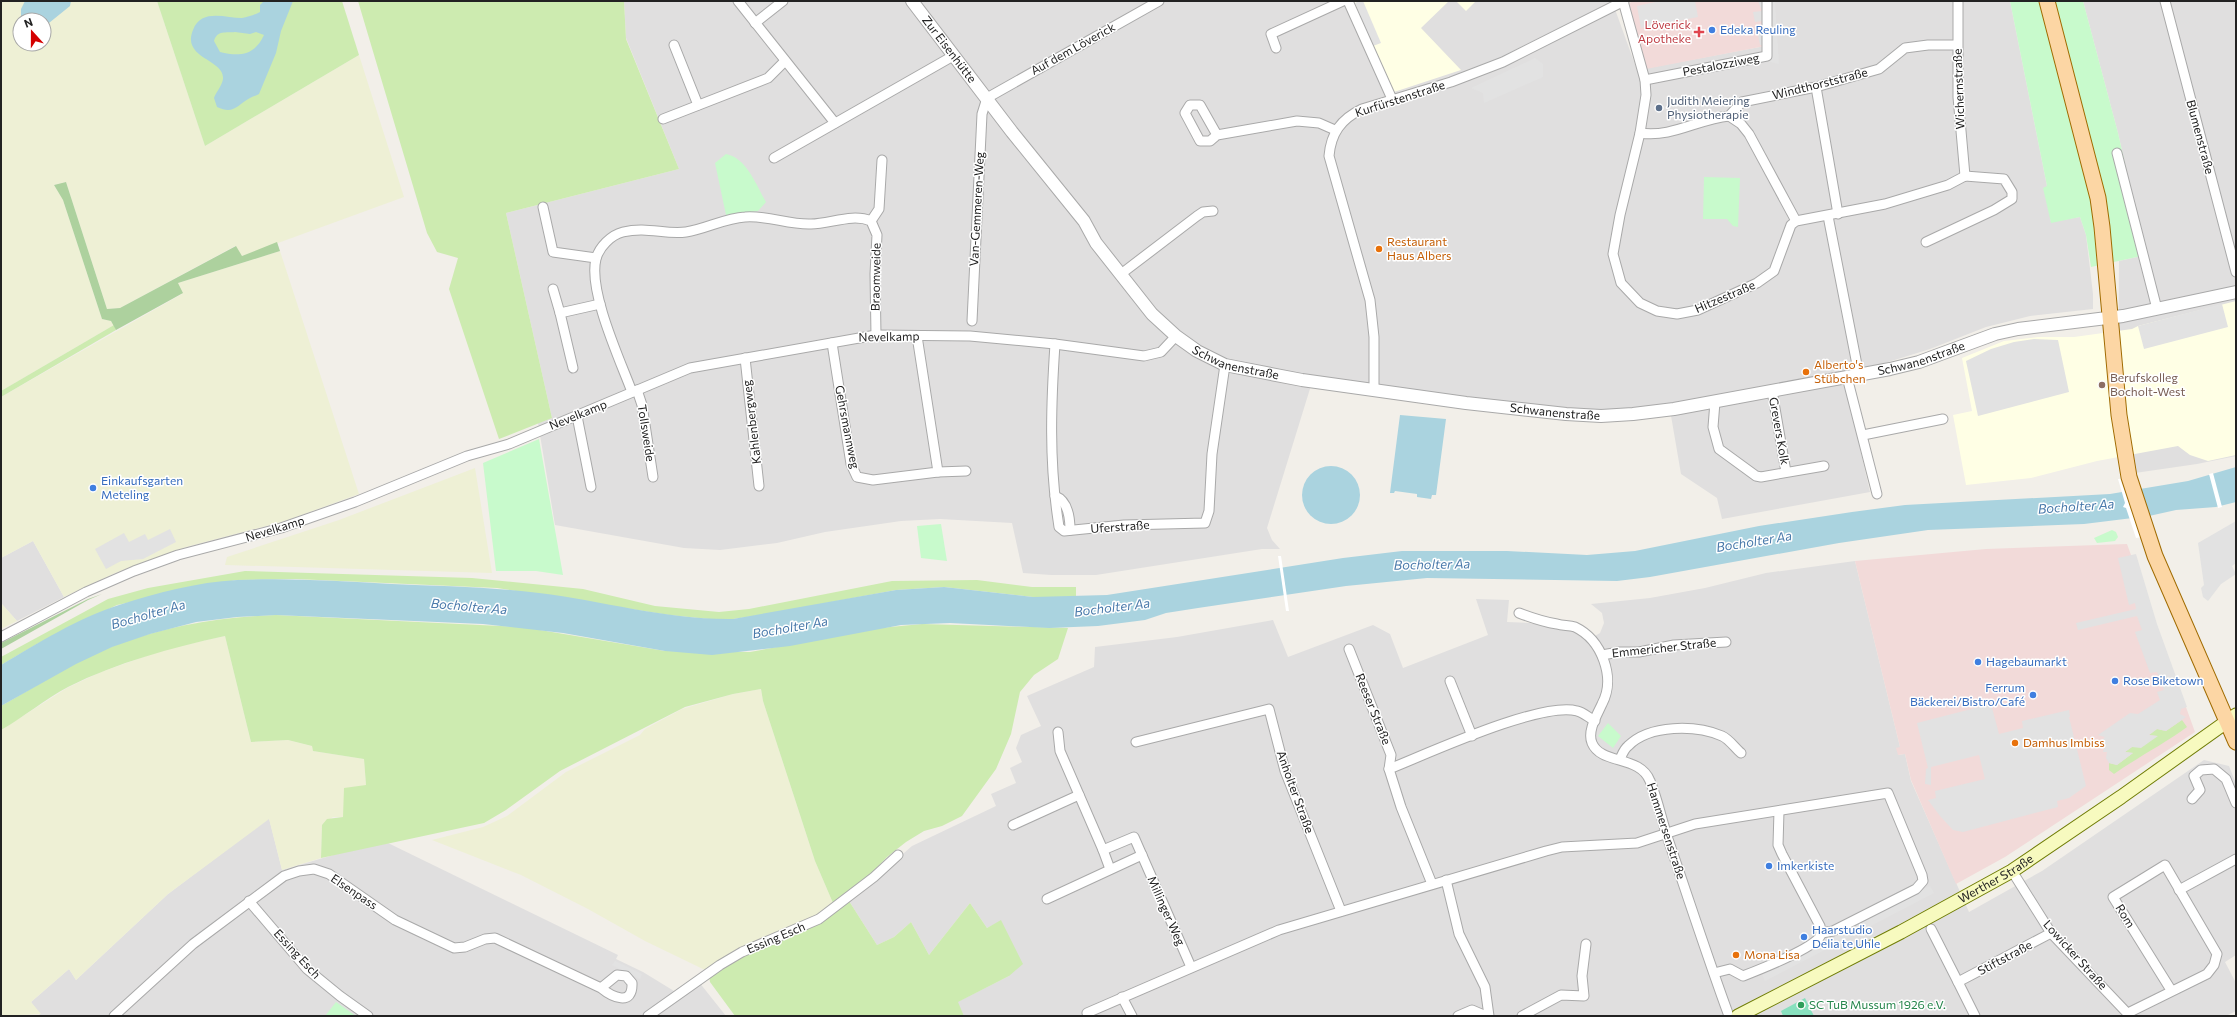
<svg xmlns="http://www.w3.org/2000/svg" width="2237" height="1017" viewBox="0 0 2237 1017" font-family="Commissioner,sans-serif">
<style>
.residential{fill:#e0dfdf}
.commercial{fill:#f2dad9}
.education{fill:#ffffe5}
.farmland{fill:#eef0d5;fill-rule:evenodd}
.grass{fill:#cdebb0}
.forest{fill:#add19e}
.park{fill:#c8facc}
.pitch{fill:#88e0be}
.parking{fill:#e2e2e2}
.water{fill:#aad3df;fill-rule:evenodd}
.pier{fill:#fff}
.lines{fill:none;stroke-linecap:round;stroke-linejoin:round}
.minor-casing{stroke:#a9a9a9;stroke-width:11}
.tertiary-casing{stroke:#a9a9a9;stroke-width:14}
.secondary-casing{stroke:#707d05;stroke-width:15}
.primary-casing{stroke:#a06b00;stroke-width:17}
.minor{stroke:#fff;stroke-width:9}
.tertiary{stroke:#fff;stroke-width:12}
.secondary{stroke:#f7fabf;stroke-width:13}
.primary{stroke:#fcd6a4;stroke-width:15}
.shop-dot{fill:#3f7fe0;stroke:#fff;stroke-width:1.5}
.health-dot{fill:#e0444e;stroke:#fff;stroke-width:1.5}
.service-dot{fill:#5c6f8a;stroke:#fff;stroke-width:1.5}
.food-dot{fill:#e8710a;stroke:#fff;stroke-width:1.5}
.education-dot{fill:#8d6e63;stroke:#fff;stroke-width:1.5}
.leisure-dot{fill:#2e9e5b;stroke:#fff;stroke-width:1.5}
.labels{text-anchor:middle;stroke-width:3;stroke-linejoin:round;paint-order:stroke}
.health-label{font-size:12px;fill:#be3a42;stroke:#fff;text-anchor:end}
.shop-label{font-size:12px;fill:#366cbe;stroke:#fff;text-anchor:start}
.street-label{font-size:12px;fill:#222;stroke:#fff}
.service-label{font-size:12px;fill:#4e5e75;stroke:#fff;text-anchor:start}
.food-label{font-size:12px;fill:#c56008;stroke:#fff;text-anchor:start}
.education-label{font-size:12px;fill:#785e54;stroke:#fff;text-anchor:start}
.leisure-label{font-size:12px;fill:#27864d;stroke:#fff;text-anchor:start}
.water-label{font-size:13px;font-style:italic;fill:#4a7aab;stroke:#fff}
</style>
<rect width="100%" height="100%" fill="#f2efe9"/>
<g class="residential">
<polygon points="624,1 1612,1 1637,70 1765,46 1764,1 2010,1 2047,186 2051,222 2080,217 2086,235 2093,294 2093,309 2030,316 1986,327 1930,349 1885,363 1842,371 1870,492 1722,519 1717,498 1681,474 1669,404 1622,410 1580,411 1313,379 1267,528 1272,540 1280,549 1262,549 1096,575 1051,575 1023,573 1012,523 940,519 901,521 825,532 777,543 720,550 684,548 555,525 538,423 552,418 506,213 679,169 626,38"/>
<polygon points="2083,1 2236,1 2236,456 2197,464 2128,474 2118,394 2119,261 2146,255 2118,133"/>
<polygon points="33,541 64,597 17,621 1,603 1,558"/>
<polygon points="1855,561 1900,747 1898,755 1905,754 1911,781 1969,912 2042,871 2204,760 2229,766 2236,784 2236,955 2225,962 2236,983 2236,1011 2226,1016 964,1016 957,1002 1009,976 1001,921 987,928 970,903 929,955 911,922 894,937 877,945 849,901 912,846 996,806 991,794 1016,783 1010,768 1022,762 1016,748 1021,735 1041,726 1027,696 1094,667 1095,647 1177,637 1273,620 1288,657 1373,625 1390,634 1403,668 1488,635 1476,599 1509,600 1507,622 1529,623 1572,630 1578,635 1588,640 1600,633 1604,623 1602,613 1591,604 1650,598 1705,588 1766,573"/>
<polygon points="269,818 282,870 347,851 388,843 618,955 616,959 643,972 674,991 695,977 726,1016 38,1016 40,1015 31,1002 69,969 76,980 168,894"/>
</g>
<g class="commercial">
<polygon points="1634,1 1764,1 1765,46 1646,69 1629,3"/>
<polygon points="2127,544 2195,732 2005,857 1956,884 1911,780 1905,754 1898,755 1896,748 1900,747 1855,561 1986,549"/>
</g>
<g class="education">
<polygon points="1354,1 1449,1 1421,28 1461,70 1394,92"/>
<polygon points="1456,1 1476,1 1466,11"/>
<polygon points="2236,301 2236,455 2208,461 2190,455 2178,446 2097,461 2031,478 1966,485 1953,415 1972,411 1962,358 2004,341 2038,337 2074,337 2132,329 2138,326"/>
</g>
<g class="farmland">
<path d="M1 1H157L205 146 359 55 404 197 242 256 235 246 120 308 107 309 66 182 54 185 63 200 102 319 111 321 114 325 1 391ZM20 20H44V44H20Z"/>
<polygon points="280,251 359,494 285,521 186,547 115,573 64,597 33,541 1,558 1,397 182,294 178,283"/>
<polygon points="475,468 492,573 225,565 227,557 339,520"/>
<polygon points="1,603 17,621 1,629"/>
<polygon points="225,636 251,742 288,740 312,746 313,751 364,759 366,785 343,817 333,817 322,825 321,858 282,870 269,819 168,894 76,980 69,969 31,1002 41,1014 1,1016 1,730 67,688 101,672 166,649"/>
<polygon points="761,689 763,701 815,861 833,903 812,920 752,944 705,970 645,941 588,909 521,875 432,840 483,827 507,816 566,772 640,735 645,729 682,709 733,694"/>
</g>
<g class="grass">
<polygon points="157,1 342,1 359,55 205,146"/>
<polygon points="358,1 624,1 626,39 679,169 506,213 552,418 499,439 449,289 458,258 437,252 427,233"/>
<polygon points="114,325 116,330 1,397 1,391"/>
<polygon points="245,571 472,578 533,584 583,589 655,606 719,612 749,609 892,581 977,580 1032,587 1076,587 1076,597 1033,597 944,587 896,590 767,614 733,619 709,619 669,615 497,588 296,579 236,580 117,605 37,644 1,665 1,657 108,599 148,588"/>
<path d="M276 615 522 627 665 651 750 652 880 628 922 624 1068 628 1058 659 1034 675 1020 692 1011 734 996 769 962 816 942 826 924 831 906 842 887 857 870 875 833 903 815 861 763 701 761 689 733 694 685 707 560 771 506 810 484 823 321 858 322 825 327 819 343 817 344 788 366 785 364 759 313 751 312 746 288 740 251 742 225 636C171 648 118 662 68 687 45 699 24 717 1 730V706C37 686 74 661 113 646 166 626 220 617 276 615Z"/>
<path d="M2182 720 2187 727C2164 744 2138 757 2114 774L2109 770V763L2117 765 2133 753 2125 752 2132 747 2157 736 2149 735 2157 729 2166 731Z"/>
<path d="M849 901 877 945 894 937 911 922 929 955 970 903 987 928 1001 920 1023 964 1009 976 958 1002 964 1016H735L710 982 709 976C717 970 726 963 734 958 776 938 812 932 849 901Z"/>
</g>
<g class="forest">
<polygon points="66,182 107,309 120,308 236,246 242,256 277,242 280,251 178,283 183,293 116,330 111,321 102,319 63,200 54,185"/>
<polygon points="102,594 88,600 1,649 1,643 88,599"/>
</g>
<g class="park">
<polygon points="2010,1 2083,1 2118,133 2146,255 2091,267 2086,235 2080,217 2051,223 2043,188 2047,186"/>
<path d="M726 154C747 158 756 185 766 202L758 211 726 215 715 163Z"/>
<polygon points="1704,177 1740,178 1738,227 1733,226 1727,219 1703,219"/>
<polygon points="539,439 563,575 536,571 496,571 483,463"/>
<polygon points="941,524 947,561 921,558 917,526"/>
<polygon points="2112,530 2116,532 2118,537 2115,541 2097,543 2094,538"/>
<polygon points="1608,723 1621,736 1613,748 1598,736"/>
<polygon points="336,1002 356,1016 325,1016"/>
</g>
<polygon class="pitch" points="1805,998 1814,1016 1783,1016 1781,1011"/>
<g class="parking">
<polygon points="1359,1 1363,1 1381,43 1373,46 1355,3"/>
<polygon points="1660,1 1695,1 1698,17 1641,28 1637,6"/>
<polygon points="1758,1 1775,1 1779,64 1770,62 1769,46 1760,45 1757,30 1763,29 1762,21 1755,22 1753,12 1762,11"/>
<polygon points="1535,58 1543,64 1543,77 1484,103 1483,93 1471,88"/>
<polygon points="2222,304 2228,327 2144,349 2138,326"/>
<polygon points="2034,339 2058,340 2069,392 1978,416 1966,361 1991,349 2014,342"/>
<polygon points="2236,521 2236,563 2232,566 2236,574 2221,584 2208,601 2203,597 2201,588 2204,585 2198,543"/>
<polygon points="170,529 176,542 143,559 121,561 106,569 95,549 124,533 129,542 145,534 148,540"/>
<polygon points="2136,554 2157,624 2187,707 2181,709 2180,714 2186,717 2166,731 2157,729 2149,735 2158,736 2141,748 2132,747 2125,752 2133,753 2117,765 2109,763 2106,758 2107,752 2103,752 2105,745 2102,740 2105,737 2098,735 2130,713 2138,714 2160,700 2157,692 2164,690 2157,672 2150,673 2135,632 2142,630 2137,616 2078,630 2076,623 2136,609 2135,603 2129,605 2118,558"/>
<polygon points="1991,704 1999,734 2023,728 2022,721 2069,710 2070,717 2069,717 2086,786 2069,798 2057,801 2058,807 1963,832 1953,830 1940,816 1928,800 1936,798 1935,791 1985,779 1979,755 1931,767 1931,785 1925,784 1926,769 1928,768 1917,723"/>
<polygon points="1930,886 1934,893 1765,981 1762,974"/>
<polygon points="615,961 642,974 640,979 612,965"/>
</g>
<g class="water">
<polygon points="25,1 71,1 70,6 44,27 44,20 21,20 21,9"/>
<path d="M264 1H293L281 31 276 53 259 94C256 96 253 96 250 98 237 105 234 115 217 107L214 98C216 92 222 86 223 79 225 59 181 59 193 30 201 8 226 18 242 18 248 17 254 15 260 12V5ZM235 32 250 34 256 32 264 35C255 55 240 57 220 52L214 41C217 30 226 33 235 32Z"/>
<polygon points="1400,415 1446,419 1436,495 1432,495 1431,499 1417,497 1417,494 1395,491 1394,493 1390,493"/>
<circle cx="1331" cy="495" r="29"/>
<path d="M2236 467V502L2216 507 2176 510 2149 516 2084 524 1928 530 1839 543 1650 577 1617 581 1427 578 1346 586 1198 608 1166 613 1145 620 1098 626 1049 628 950 623 901 625 790 646 712 655 665 651 563 633 483 624 276 615 237 617 196 622 150 634 112 647 76 664 1 706V665C36 644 80 617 119 605 157 593 197 582 237 580 289 578 340 581 392 584 441 586 490 587 539 593 604 601 667 620 733 619L896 590 944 587 1033 597 1107 595 1343 558 1402 551H1507L1587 555 1635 551 1759 526 1852 512 1905 505 2110 494 2188 481Z"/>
</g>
<g class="pier">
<polygon points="2213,473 2222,507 2218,508 2209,474"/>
<polygon points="2136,477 2143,501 2146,503 2148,536 2136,538 2126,508 2123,507 2125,503 2118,479"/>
<polygon points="1278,556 1281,556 1289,611 1286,611"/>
</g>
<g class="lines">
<g class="minor-casing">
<g id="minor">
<polyline points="738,1 835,123"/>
<polyline points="1348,1 1392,99"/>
<polyline points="1623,1 1645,80 1646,95 1640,133 1620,215 1613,254 1621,283 1640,303 1657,311 1677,314 1698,310 1757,283 1774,271 1791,225 1796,221 1885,204 1948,185 1965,176"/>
<polyline points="1958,1 1958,97 1965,176"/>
<polyline points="2165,1 2236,272"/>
<polyline points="755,23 783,1"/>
<polyline points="674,45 698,105"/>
<polyline points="1276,48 1271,34 1343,1"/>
<polyline points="1645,80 1767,56 1767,1"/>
<polyline points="1816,87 1838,214"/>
<polyline points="1729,116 1741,124 1749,134 1796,221"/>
<polyline points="663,119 768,78 785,61"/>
<path d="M1640 133C1672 138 1698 119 1729 116L1742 102 1816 87 1879 69 1905 48 1928 45H1957"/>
<polyline points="1217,135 1210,141 1200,141 1185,113 1190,105 1200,105 1217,135 1297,121 1319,123 1335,130"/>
<polyline points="2117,153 2157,309"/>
<polyline points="774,158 953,56"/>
<polyline points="543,207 553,252 596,258"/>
<polyline points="1828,216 1859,375"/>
<polyline points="871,221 879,209 882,160"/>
<polyline points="1926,242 1994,210 2012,199 2012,192 2004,179 1965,176"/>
<polyline points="1121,274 1197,216 1203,212 1213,211"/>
<polyline points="553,289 560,313 600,304"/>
<polyline points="560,313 573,368"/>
<polyline points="972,321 982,114 987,98 1159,1"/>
<polyline points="832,343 851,464 857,477 873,480 938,472 917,336"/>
<path d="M1055 344C1051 404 1049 460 1058 520L1059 527 1064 531 1124 525 1205 523 1209 511 1212 454 1225 365"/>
<polyline points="745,358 759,486"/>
<polyline points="1847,377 1877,494"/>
<polyline points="637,390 642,405 653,477"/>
<path d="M1374 390V337L1370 300 1329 156C1331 133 1341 119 1362 109L1451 82 1503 62 1624 1"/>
<polyline points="1772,391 1786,472"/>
<path d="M632 392C620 360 588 291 596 259 599 247 611 235 623 232 647 226 665 235 686 232 706 229 725 218 745 217 767 215 789 225 811 224 830 224 852 213 871 221L877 235 875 274 876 335"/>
<polyline points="1715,402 1713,427 1719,449 1756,476 1761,477 1824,466"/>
<polyline points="577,416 591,487"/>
<polyline points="1863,435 1943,419"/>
<polyline points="938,472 966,471"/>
<path d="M1055 496C1068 501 1070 517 1070 530"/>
<path d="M1519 613C1532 618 1544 622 1557 624 1563 626 1569 625 1575 627 1602 640 1616 678 1602 704 1597 715 1587 731 1592 743 1601 765 1640 755 1650 781 1658 800 1662 822 1669 842 1689 900 1708 959 1729 1016"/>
<polyline points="1,637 86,592 134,571 178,555 281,528 355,502 467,456 509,444 690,368 876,335 970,336 1055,344 1144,356 1161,352 1176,336"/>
<polyline points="1349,649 1391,755 1389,769"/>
<polyline points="1602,655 1619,652 1639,652 1674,645 1726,642"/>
<polyline points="1450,681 1472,736"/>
<polyline points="1058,732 1060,751 1103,850 1134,837 1191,967"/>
<polyline points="1136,742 1269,709 1285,771 1341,911"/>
<path d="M1620 759C1622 755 1624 749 1628 746 1650 724 1696 725 1722 736 1729 739 1735 748 1741 753"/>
<polyline points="2192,799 2200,790 2194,776 2201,770 2214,769 2226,779 2236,803"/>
<polyline points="1013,825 1079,795"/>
<polyline points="1103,850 1110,869"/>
<polyline points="2012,871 2051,933 2130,1016"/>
<polyline points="1446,880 1459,934 1485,987 1489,1016"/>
<path d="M1432 884 1401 807 1389 769C1427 754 1541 701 1577 711 1583 712 1589 718 1595 721"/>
<polyline points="2179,890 2236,859"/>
<polyline points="1047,899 1142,855"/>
<polyline points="249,901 307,969 340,996 368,1016"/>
<polyline points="1931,929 1958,982"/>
<path d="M1714 973 1730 969 1743 976C1761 969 1807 951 1819 938 1822 934 1821 930 1820 926L1782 854 1778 845 1779 811"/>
<polyline points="1122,997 1132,1016"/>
<polyline points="1087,1013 1279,930 1546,851 1562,847 1637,843 1695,824 1888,793 1922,875 1923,881 1916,889 1833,931 1822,933"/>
<polyline points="2128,1013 2207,974 2214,965 2217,954 2165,865 2113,897 2171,990"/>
<path d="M114 1016 193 944 284 876 299 871 314 869 329 874 395 920 454 948 465 947 485 939 495 938 601 988C612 997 633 1007 632 983L626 976 617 975 601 988"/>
<polyline points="648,1016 720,965 742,952 819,919 874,877 898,855"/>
<polyline points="1458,1016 1472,1010 1486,1016"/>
<polyline points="1522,1016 1561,995 1584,996 1582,976 1586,944"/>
<polyline points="1975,1016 1958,982 2051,933"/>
</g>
</g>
<g class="tertiary-casing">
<g id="tertiary">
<path id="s1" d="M912 1 1012 132 1084 221 1096 243 1152 314 1176 336 1197 351 1225 365 1302 380 1466 403 1566 414 1601 416 1633 414 1674 409 1890 369 1919 362 1995 334 2018 329 2123 316 2236 292"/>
</g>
</g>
<g class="secondary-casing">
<g id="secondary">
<path id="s2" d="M1738 1016 1901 932 2012 871 2121 797 2236 715"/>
</g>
</g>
<g class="primary-casing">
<polyline id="primary" points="2047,1 2098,198 2102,227 2119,415 2129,477 2155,556 2236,742"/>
</g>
<use href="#minor" class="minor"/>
<use href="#tertiary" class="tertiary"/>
<use href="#secondary" class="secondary"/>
<use href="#primary" class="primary"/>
</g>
<g class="shop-dot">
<circle cx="1712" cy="30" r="4"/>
<circle cx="93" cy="488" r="4"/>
<circle cx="1978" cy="662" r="4"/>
<circle cx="2115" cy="681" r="4"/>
<circle cx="2033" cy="695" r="4"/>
<circle cx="1769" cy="866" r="4"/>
<circle cx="1804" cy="937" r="4"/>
</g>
<path class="health-dot" d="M1697 26h4v4h4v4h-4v4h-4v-4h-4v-4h4z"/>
<circle class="service-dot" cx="1659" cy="108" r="4"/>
<g class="food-dot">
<circle cx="1379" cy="249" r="4"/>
<circle cx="1806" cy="372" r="4"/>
<circle cx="2015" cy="743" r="4"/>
<circle cx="1736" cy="955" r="4"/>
</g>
<circle class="education-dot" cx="2102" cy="385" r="4"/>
<circle class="leisure-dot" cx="1801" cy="1005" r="4"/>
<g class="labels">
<g class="health-label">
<text x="1691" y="29">Löverick<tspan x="1691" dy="14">Apotheke</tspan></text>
</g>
<g class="shop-label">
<text x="1720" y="34">Edeka Reuling</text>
<text x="101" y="485">Einkaufsgarten<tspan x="101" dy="14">Meteling</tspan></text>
<text x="1986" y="666">Hagebaumarkt</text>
<text x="2123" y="685">Rose Biketown</text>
<text x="2025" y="692" text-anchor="end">Ferrum<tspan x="2025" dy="14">Bäckerei/Bistro/Café</tspan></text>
<text x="1777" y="870">Imkerkiste</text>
<text x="1812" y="934">Haarstudio<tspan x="1812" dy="14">Delia te Uhle</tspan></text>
</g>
<g class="street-label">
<text transform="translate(1073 49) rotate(-29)" y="4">Auf dem Löverick</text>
<text dy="4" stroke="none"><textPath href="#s1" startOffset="61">Zur Eisenhütte</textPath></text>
<text transform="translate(1721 65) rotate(-11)" y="4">Pestalozziweg</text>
<text transform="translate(1820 84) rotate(-14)" y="4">Windthorststraße</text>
<text transform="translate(1959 89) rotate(-92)" y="4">Wichernstraße</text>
<text transform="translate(1400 99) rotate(-18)" y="4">Kurfürstenstraße</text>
<text transform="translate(2200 137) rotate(75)" y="4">Blumenstraße</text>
<text transform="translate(977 209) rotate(-87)" y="4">Van-Gemmeren-Weg</text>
<text transform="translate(876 277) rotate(-89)" y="4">Braomweide</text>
<text transform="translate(1725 297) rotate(-23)" y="4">Hitzestraße</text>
<text transform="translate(889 337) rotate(-1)" y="4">Nevelkamp</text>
<text dy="4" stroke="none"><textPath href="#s1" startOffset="1190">Schwanenstraße</textPath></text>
<text dy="4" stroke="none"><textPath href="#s1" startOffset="494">Schwanenstraße</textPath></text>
<text dy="4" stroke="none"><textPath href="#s1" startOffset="818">Schwanenstraße</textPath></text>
<text transform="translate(578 415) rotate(-22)" y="4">Nevelkamp</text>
<text transform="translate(752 422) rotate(-97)" y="4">Kahlenbergweg</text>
<text transform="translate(847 427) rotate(79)" y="4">Gehrsmannweg</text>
<text transform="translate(1779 431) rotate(80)" y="4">Grevers Kolk</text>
<text transform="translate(646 433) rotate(81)" y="4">Tollsweide</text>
<text transform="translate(1120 527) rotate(-4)" y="4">Uferstraße</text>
<text transform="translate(275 529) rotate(-17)" y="4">Nevelkamp</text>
<text transform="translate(1664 648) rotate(-6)" y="4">Emmericher Straße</text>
<text transform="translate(1373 709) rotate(68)" y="4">Reeser Straße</text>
<text transform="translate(1295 792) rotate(70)" y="4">Anholter Straße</text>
<text transform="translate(1666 831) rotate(72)" y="4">Hammersenstraße</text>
<text dy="4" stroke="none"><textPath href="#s2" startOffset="292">Werther Straße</textPath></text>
<text transform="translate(354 892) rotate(34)" y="4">Elsenpass</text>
<text transform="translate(1166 911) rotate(66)" y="4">Millinger Weg</text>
<text transform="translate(2125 916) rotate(58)" y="4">Rom</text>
<text transform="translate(776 938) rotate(-23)" y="4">Essing Esch</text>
<text transform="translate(297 954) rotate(47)" y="4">Essing Esch</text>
<text transform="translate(2075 955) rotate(48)" y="4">Lowicker Straße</text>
<text transform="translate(2005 958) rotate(-28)" y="4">Stiftstraße</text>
</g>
<g class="service-label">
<text x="1667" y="105">Judith Meiering<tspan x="1667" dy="14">Physiotherapie</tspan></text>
</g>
<g class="food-label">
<text x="1387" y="246">Restaurant<tspan x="1387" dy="14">Haus Albers</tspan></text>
<text x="1814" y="369">Alberto's<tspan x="1814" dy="14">Stübchen</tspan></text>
<text x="2023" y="747">Damhus Imbiss</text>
<text x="1744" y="959">Mona Lisa</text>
</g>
<g class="education-label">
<text x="2110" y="382">Berufskolleg<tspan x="2110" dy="14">Bocholt-West</tspan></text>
</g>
<g class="leisure-label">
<text x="1809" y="1009">SC TuB Mussum 1926 e.V.</text>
</g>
<g class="water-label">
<text transform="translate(2076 506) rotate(-4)" y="5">Bocholter Aa</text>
<text transform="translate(1754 541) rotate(-9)" y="5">Bocholter Aa</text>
<text transform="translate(1432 564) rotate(-1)" y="5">Bocholter Aa</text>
<text transform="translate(469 606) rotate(5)" y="5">Bocholter Aa</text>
<text transform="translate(1112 607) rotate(-7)" y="5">Bocholter Aa</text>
<text transform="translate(148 614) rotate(-16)" y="5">Bocholter Aa</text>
<text transform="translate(790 627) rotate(-10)" y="5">Bocholter Aa</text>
</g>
</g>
<rect width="2237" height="1017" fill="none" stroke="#222222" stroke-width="4"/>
<g transform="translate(32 32) rotate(339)"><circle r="19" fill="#ffffff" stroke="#a7a7a7"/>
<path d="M0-3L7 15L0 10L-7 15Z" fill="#d40000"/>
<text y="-6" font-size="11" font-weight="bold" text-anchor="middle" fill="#222222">N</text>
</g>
</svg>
